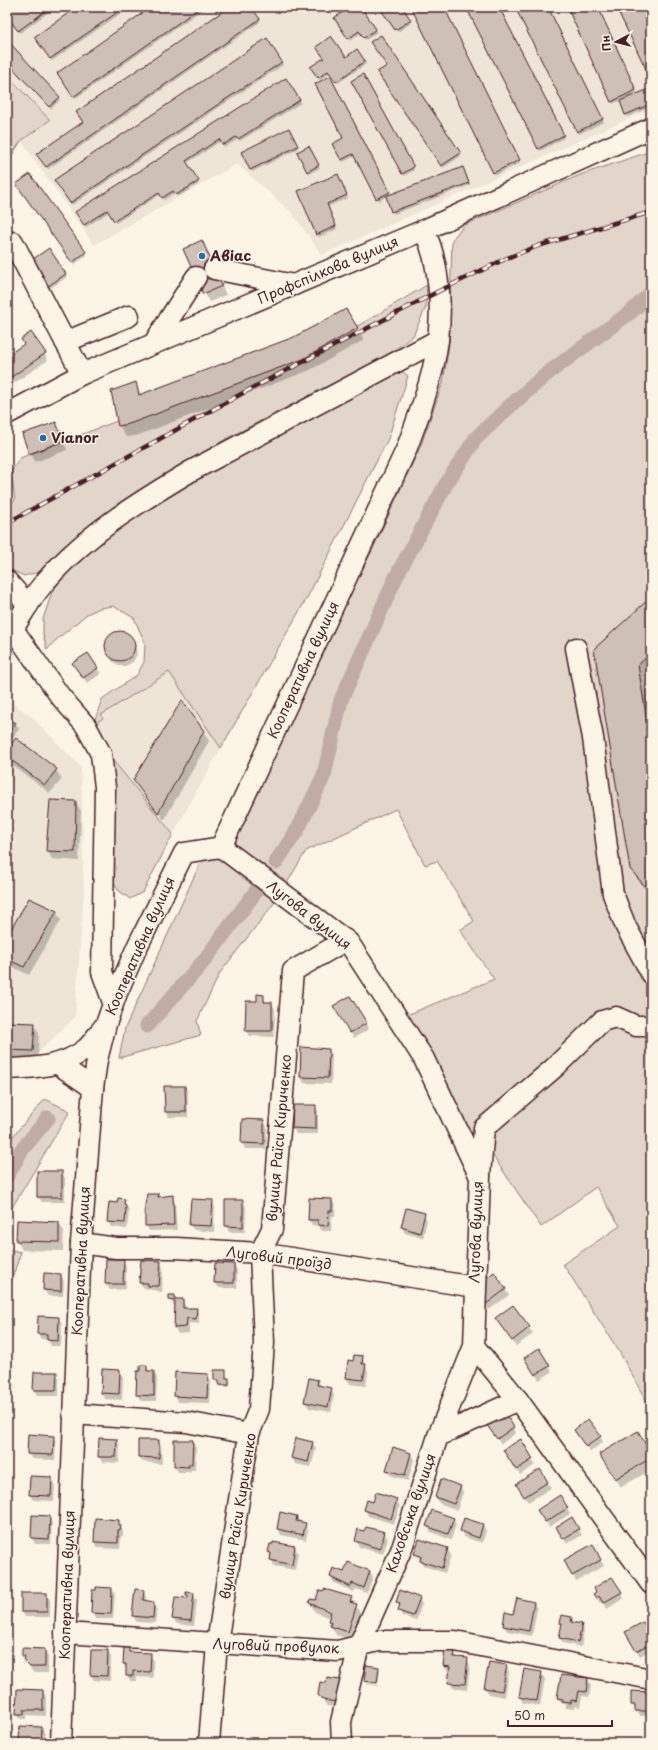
<svg xmlns="http://www.w3.org/2000/svg" width="658" height="1750" viewBox="0 0 658 1750" font-family="'Playpen Sans',sans-serif">
<style>
.built{fill:#eee5d7}
.green{fill:#e2d5ca;stroke:#967a7a}
.shadow{fill:#0003}
.lines{fill:none;stroke-linecap:round;stroke-linejoin:round}
.canal{stroke:#c0aca5;stroke-width:15}
.building{fill:#cfc0b7;stroke:#4a1f2b}
.minor-casing{stroke:#4a1f2b;stroke-width:23}
.minor{stroke:#fcf5e5;stroke-width:20}
.rail-casing{stroke:#4a1f2b;stroke-width:4.5}
.rail{stroke:#fcf5e5;stroke-width:3;stroke-dasharray:9;stroke-linecap:butt}
.poi-dot{fill:#1f6fb2;stroke:#fcf5e5;stroke-width:1.5}
.labels{text-anchor:middle;stroke-width:3;stroke-linejoin:round;paint-order:stroke}
.poi-label{font-size:14px;font-weight:bold;fill:#4a1f2b;stroke:#fcf5e5;text-anchor:start}
.street-label{font-size:14px;fill:#4a1f2b;stroke:#fcf5e5}
</style>
<rect width="100%" height="100%" fill="#fcf5e5"/>
<filter id="ink" filterUnits="userSpaceOnUse"><feTurbulence type="fractalNoise" baseFrequency=".025" numOctaves="2"/><feDisplacementMap in="SourceGraphic" scale="8" xChannelSelector="R" yChannelSelector="G"/><feConvolveMatrix kernelMatrix="1 2 1 2 8 2 1 2 1" color-interpolation-filters="sRGB"/></filter>
<g filter="url(#ink)">
<g class="built">
<polygon points="7,7 651,7 651,109 322,255 292,213 237,164 94,245 21,141 50,120 7,75"/>
<polygon points="169,672 221,748 173,834 111,758 93,725 102,718 101,715"/>
<polygon points="7,698 33,718 81,767 84,893 75,1017 33,1058 7,1057"/>
</g>
<g class="green">
<polygon points="7,75 50,120 21,141 7,163"/>
<polygon points="651,151 651,1410 620,1353 563,1264 620,1226 596,1187 541,1227 489,1150 476,1160 402,1017 494,979 460,930 474,921 437,861 425,865 396,809 306,851 278,898 220,973 197,1021 201,1035 119,1058 125,1028 203,857 311,659 371,553 421,445 443,382 449,345 452,240 458,232 465,225 580,175"/>
<polygon points="427,285 426,307 413,336 389,354 224,440 148,486 39,572 24,576 7,568 7,505 15,500 11,472 20,458 117,421 128,421 305,354 361,324"/>
<polygon points="399,369 408,376 388,439 308,596 221,748 169,672 101,715 103,718 93,725 102,699 137,675 144,662 145,643 134,618 113,606 100,608 87,614 55,641 47,650 43,634 43,619 52,592 67,570 88,551 165,495"/>
<polygon points="111,758 173,834 143,892 130,899 118,890 110,874"/>
<polygon points="45,1099 70,1111 7,1216 7,1143"/>
<polygon points="7,1249 21,1252 7,1294"/>
</g>
<g class="shadow">
<polygon points="7,7 56,7 20,33 7,15"/>
<polygon points="78,7 130,7 52,61 37,39"/>
<polygon points="153,7 206,7 76,98 60,76"/>
<polygon points="231,7 250,7 260,22 48,169 39,156"/>
<polygon points="352,7 360,7 377,32 366,40 361,33 350,41 336,18"/>
<polygon points="380,7 401,7 411,23 398,32"/>
<polygon points="412,7 443,7 520,163 496,175"/>
<polygon points="467,7 498,7 564,138 540,151"/>
<polygon points="516,7 547,7 604,122 579,134"/>
<polygon points="569,7 597,7 637,93 629,97 630,98 651,89 651,107 627,117 621,100 613,104"/>
<polygon points="266,40 283,65 72,205 56,180"/>
<polygon points="7,42 59,97 60,100 51,109 7,62"/>
<polygon points="346,58 364,61 366,64 338,83 330,72 320,80 313,70"/>
<polygon points="388,66 461,156 443,168 378,73"/>
<polygon points="362,75 414,170 404,176 352,81"/>
<polygon points="330,77 391,195 463,168 470,185 394,214 387,196 379,201 355,156 343,162 334,144 345,138"/>
<polygon points="286,80 301,103 240,141 239,139 225,147 221,141 187,163 199,184 178,197 176,192 164,200 161,194 116,223 109,212 86,227 77,213"/>
<polygon points="289,130 298,149 252,172 242,153"/>
<polygon points="308,147 320,168 309,174 298,153"/>
<polygon points="30,175 87,255 74,265 19,187"/>
<polygon points="339,178 348,198 327,207 337,229 319,237 299,192"/>
<polygon points="184,249 206,250 226,295 209,302"/>
<polygon points="48,250 67,277 46,291"/>
<polygon points="346,310 364,340 310,370 136,436 126,437 119,425 135,384 142,395 294,338"/>
<polygon points="30,333 48,360 10,386 7,381 7,355 8,356 25,344"/>
<polygon points="56,423 67,450 35,462 23,435"/>
<polygon points="651,599 651,670 644,677 651,722 651,896 638,880 631,868 596,649"/>
<polygon points="115,633 124,633 131,638 135,644 137,654 133,662 125,666 120,666 112,661 106,646 106,642 111,635"/>
<polygon points="88,655 101,674 87,683 77,669"/>
<polygon points="182,702 209,741 164,820 134,780"/>
<polygon points="7,717 15,723 19,729 7,745"/>
<polygon points="16,739 56,770 62,779 50,793 9,763 7,759 7,751"/>
<polygon points="76,802 81,811 79,861 52,859 47,850"/>
<polygon points="56,912 61,920 29,975 7,964 7,938"/>
<polygon points="263,996 266,1003 272,1003 275,1009 274,1037 250,1036 246,1031 258,1002"/>
<polygon points="349,997 369,1029 354,1038 334,1006"/>
<polygon points="7,1023 34,1024 39,1033 38,1059 7,1058"/>
<polygon points="302,1049 329,1050 332,1055 331,1084 304,1083 301,1077"/>
<polygon points="185,1087 188,1092 188,1117 169,1117 166,1112"/>
<polygon points="294,1106 315,1106 318,1112 318,1134 296,1134 293,1128"/>
<polygon points="243,1120 264,1121 267,1127 266,1149 245,1149 242,1143"/>
<polygon points="62,1172 65,1178 65,1202 42,1202 38,1197"/>
<polygon points="158,1195 160,1198 172,1197 175,1202 177,1230 149,1231 146,1225"/>
<polygon points="124,1200 129,1211 127,1229 111,1227 108,1221 118,1204"/>
<polygon points="332,1200 335,1206 335,1216 332,1216 331,1231 322,1231 319,1226 312,1225 309,1219"/>
<polygon points="212,1201 215,1207 214,1232 194,1230 190,1225"/>
<polygon points="226,1201 243,1201 246,1207 245,1232 229,1232 226,1226"/>
<polygon points="424,1214 427,1220 423,1238 405,1233 402,1227"/>
<polygon points="59,1223 64,1231 63,1251 22,1250 17,1241"/>
<polygon points="107,1260 123,1260 126,1266 126,1289 110,1290 106,1284"/>
<polygon points="160,1262 163,1268 162,1292 144,1288 140,1283"/>
<polygon points="234,1265 237,1270 237,1288 219,1288 215,1283"/>
<polygon points="493,1274 509,1295 489,1310 477,1295"/>
<polygon points="61,1275 64,1281 63,1296 48,1296 44,1290"/>
<polygon points="170,1296 174,1296 177,1300 183,1300 186,1309 196,1309 199,1315 199,1324 189,1323 189,1333 178,1334 175,1328 175,1306 174,1306 170,1300"/>
<polygon points="513,1306 533,1334 516,1346 496,1319"/>
<polygon points="58,1318 62,1324 61,1346 51,1346 48,1340 41,1339 38,1334"/>
<polygon points="539,1350 552,1372 539,1380 525,1358"/>
<polygon points="362,1357 368,1371 366,1386 350,1384 347,1378 354,1362"/>
<polygon points="146,1366 150,1372 153,1372 157,1378 156,1401 141,1401 137,1395 141,1372"/>
<polygon points="103,1370 120,1371 123,1376 122,1400 105,1399 102,1393"/>
<polygon points="225,1371 227,1379 230,1381 230,1387 221,1387 220,1382 216,1382 215,1379"/>
<polygon points="56,1373 59,1379 59,1396 38,1396 34,1390"/>
<polygon points="176,1373 207,1375 211,1380 210,1403 178,1402 175,1396"/>
<polygon points="318,1380 321,1386 331,1389 334,1395 331,1412 309,1408 305,1402"/>
<polygon points="503,1413 516,1433 501,1444 491,1430"/>
<polygon points="575,1430 600,1436 603,1442 590,1452"/>
<polygon points="53,1437 56,1442 55,1460 32,1459 28,1454"/>
<polygon points="117,1440 120,1446 119,1463 102,1462 99,1456"/>
<polygon points="158,1441 161,1446 162,1464 143,1462 139,1457"/>
<polygon points="175,1441 192,1441 196,1447 195,1470 191,1470 191,1472 178,1472 175,1466"/>
<polygon points="521,1441 535,1465 520,1475 505,1450"/>
<polygon points="312,1443 316,1448 311,1467 295,1464 292,1458"/>
<polygon points="411,1454 414,1460 408,1481 390,1475 387,1470"/>
<polygon points="651,1454 651,1470 621,1487 606,1463"/>
<polygon points="540,1471 551,1488 528,1502 517,1485"/>
<polygon points="52,1478 55,1484 54,1501 33,1500 30,1495"/>
<polygon points="442,1480 460,1486 463,1492 457,1510 439,1503 436,1497"/>
<polygon points="559,1496 570,1514 549,1527 538,1510"/>
<polygon points="396,1500 400,1506 394,1524 368,1516 365,1510 373,1503"/>
<polygon points="32,1516 49,1517 52,1523 51,1544 35,1544 32,1538"/>
<polygon points="297,1516 300,1522 305,1524 308,1530 306,1540 281,1535 278,1529"/>
<polygon points="572,1518 582,1535 567,1544 557,1527"/>
<polygon points="453,1519 456,1524 451,1540 431,1532 427,1526"/>
<polygon points="118,1521 123,1531 123,1536 121,1536 120,1549 98,1548 95,1542"/>
<polygon points="483,1525 486,1531 482,1543 464,1537 461,1531"/>
<polygon points="359,1531 384,1533 388,1539 383,1554 359,1547 356,1541"/>
<polygon points="274,1543 295,1547 298,1553 295,1570 274,1566 269,1552"/>
<polygon points="592,1546 604,1566 576,1581 565,1560"/>
<polygon points="447,1549 451,1555 445,1573 424,1566 416,1554"/>
<polygon points="370,1571 373,1577 367,1593 356,1589 354,1592 334,1583 331,1577"/>
<polygon points="612,1578 624,1598 607,1609 603,1601 600,1603 594,1594"/>
<polygon points="111,1589 115,1594 113,1619 95,1619 92,1613"/>
<polygon points="143,1591 146,1597 146,1602 153,1603 157,1608 155,1623 137,1622 133,1616"/>
<polygon points="46,1594 50,1600 50,1617 25,1617 22,1611"/>
<polygon points="193,1594 197,1600 194,1626 177,1624 173,1619 190,1600 187,1595"/>
<polygon points="351,1598 361,1614 353,1640 336,1635 331,1626 330,1618 315,1612 310,1603"/>
<polygon points="419,1599 422,1604 416,1621 402,1616 397,1602"/>
<polygon points="534,1603 537,1609 532,1636 507,1631 504,1626 514,1615"/>
<polygon points="572,1618 575,1624 581,1625 584,1631 581,1647 563,1643 560,1638 563,1626 560,1622"/>
<polygon points="626,1633 651,1638 651,1650 640,1656"/>
<polygon points="129,1649 131,1653 150,1654 153,1659 153,1678 136,1677 136,1681 130,1681 124,1664"/>
<polygon points="45,1650 48,1656 48,1673 34,1673 29,1667 23,1656"/>
<polygon points="108,1651 111,1657 110,1681 94,1680 91,1675"/>
<polygon points="454,1652 458,1658 467,1659 470,1665 467,1690 453,1688 449,1682 451,1672 448,1672 444,1666"/>
<polygon points="367,1666 378,1668 380,1671 378,1683 365,1682"/>
<polygon points="506,1666 509,1672 505,1697 489,1694 485,1688"/>
<polygon points="541,1673 545,1679 540,1706 523,1703 520,1697"/>
<polygon points="588,1679 591,1685 589,1697 582,1696 580,1707 574,1706 574,1709 566,1708 564,1704 561,1703 558,1698"/>
<polygon points="340,1681 343,1687 340,1707 327,1706 319,1695 327,1684"/>
<polygon points="366,1683 378,1685 378,1686 366,1684"/>
<polygon points="43,1691 46,1697 46,1716 27,1715 27,1719 20,1719 17,1713"/>
<polygon points="651,1693 651,1720 649,1716 640,1716 632,1704"/>
<polygon points="41,1728 45,1734 44,1743 22,1743"/>
</g>
<g class="lines">
<g class="canal">
<polyline points="276,862 298,829 324,775 341,700 396,577 446,484 476,438 510,406 548,373 632,311 651,293"/>
<polyline points="147,1026 203,962 260,886"/>
<polyline points="7,1176 21,1151 48,1118"/>
</g>
</g>
<g class="building">
<polygon points="7,7 51,7 18,31 7,16"/>
<polygon points="77,7 125,7 50,59 34,37"/>
<polygon points="151,7 201,7 73,97 57,73"/>
<polygon points="229,7 251,7 260,19 46,167 36,154 83,122 76,112"/>
<polygon points="350,7 361,7 376,29 364,38 359,31 348,39 334,18"/>
<polygon points="379,7 402,7 411,20 395,30"/>
<polygon points="411,7 444,7 520,160 493,173"/>
<polygon points="466,7 499,7 564,135 538,149"/>
<polygon points="515,7 548,7 603,119 577,132"/>
<polygon points="567,7 598,7 636,90 611,102"/>
<polygon points="616,7 646,7 651,18 651,69 647,71"/>
<polygon points="381,35 461,153 441,166 377,72 387,66 370,42"/>
<polygon points="331,36 346,57 357,49 365,61 336,82 328,71 318,78 310,67 324,58 316,47"/>
<polygon points="267,38 282,62 70,203 54,180"/>
<polygon points="7,40 60,97 49,107 7,62"/>
<polygon points="363,74 414,167 402,174 351,81"/>
<polygon points="330,76 390,192 376,199 353,154 341,160 332,144 343,138 315,84"/>
<polygon points="286,78 300,100 238,139 236,137 223,145 219,139 186,161 199,181 176,195 173,191 162,198 159,193 114,221 107,210 84,225 75,212"/>
<polygon points="651,88 651,104 625,115 620,101"/>
<polygon points="289,128 298,146 250,170 241,152"/>
<polygon points="309,146 319,165 307,172 297,152"/>
<polygon points="463,167 469,183 391,212 386,196"/>
<polygon points="30,174 86,252 72,263 16,184"/>
<polygon points="338,174 347,195 327,204 336,226 316,235 298,191"/>
<polygon points="202,240 222,286 203,294 183,249"/>
<polygon points="49,248 66,274 44,289 26,264"/>
<polygon points="346,309 358,328 303,359 129,424 118,426 111,391 136,382 139,395 294,337"/>
<polygon points="31,332 46,353 7,380 7,353 8,355 24,344 21,339"/>
<polygon points="56,422 63,441 29,454 22,434"/>
<polygon points="651,597 651,653 638,665 651,747 651,893 630,869 594,649"/>
<circle cx="120" cy="646" r="15"/>
<polygon points="88,653 98,668 83,678 72,663"/>
<polygon points="182,700 204,731 158,813 133,780"/>
<polygon points="7,716 16,723 7,735"/>
<polygon points="16,738 57,769 45,785 7,757 7,749"/>
<polygon points="50,800 76,801 75,852 46,851"/>
<polygon points="29,898 57,911 24,967 7,959 7,936"/>
<polygon points="257,994 264,995 264,1002 272,1002 272,1031 245,1031 246,1001 257,1001"/>
<polygon points="350,996 367,1023 350,1033 333,1006"/>
<polygon points="7,1022 35,1023 33,1051 7,1050"/>
<polygon points="301,1047 329,1049 328,1078 300,1077"/>
<polygon points="164,1086 185,1086 186,1112 165,1112"/>
<polygon points="293,1105 316,1105 316,1129 292,1128"/>
<polygon points="242,1119 264,1120 264,1144 241,1143"/>
<rect x="37" y="1171" width="25" height="26"/>
<polygon points="147,1194 159,1194 158,1197 173,1195 174,1225 145,1226 145,1205"/>
<polygon points="118,1198 125,1199 124,1204 126,1205 125,1223 107,1222 109,1202 117,1203"/>
<polygon points="309,1198 332,1199 332,1211 329,1211 328,1226 318,1225 318,1220 308,1220"/>
<polygon points="191,1199 213,1200 211,1226 189,1225"/>
<polygon points="225,1200 243,1200 243,1227 225,1226"/>
<polygon points="406,1208 425,1213 420,1233 401,1227"/>
<polygon points="17,1220 59,1222 59,1242 16,1241"/>
<polygon points="106,1259 124,1259 123,1284 105,1284"/>
<polygon points="141,1260 161,1261 159,1286 148,1286 148,1283 139,1283"/>
<polygon points="215,1263 234,1264 234,1283 214,1283"/>
<polygon points="494,1272 506,1289 485,1305 472,1289"/>
<polygon points="44,1273 61,1274 61,1291 43,1290"/>
<polygon points="169,1295 175,1295 175,1299 183,1299 183,1308 197,1308 196,1319 187,1318 186,1327 174,1328 175,1301 169,1300"/>
<polygon points="513,1305 530,1327 512,1341 495,1318"/>
<polygon points="38,1316 59,1317 58,1341 47,1340 47,1334 37,1334"/>
<polygon points="539,1348 550,1366 535,1375 524,1358"/>
<polygon points="354,1355 363,1356 362,1364 366,1364 363,1380 346,1378 348,1360 353,1361"/>
<polygon points="140,1365 147,1365 147,1371 154,1371 154,1396 136,1395 137,1371 140,1371"/>
<polygon points="102,1369 120,1370 119,1394 101,1393"/>
<polygon points="214,1370 226,1370 226,1378 229,1378 229,1385 219,1385 219,1380 214,1380"/>
<polygon points="34,1372 57,1372 56,1390 33,1390"/>
<polygon points="175,1372 208,1374 207,1398 174,1396"/>
<polygon points="309,1378 318,1380 317,1385 332,1388 328,1407 304,1402"/>
<polygon points="504,1412 514,1427 497,1439 486,1424"/>
<polygon points="588,1419 601,1436 586,1447 574,1430"/>
<polygon points="638,1431 651,1453 651,1458 615,1479 599,1454"/>
<polygon points="28,1434 54,1436 53,1455 27,1454"/>
<polygon points="99,1438 117,1439 116,1457 98,1457"/>
<polygon points="296,1438 313,1442 308,1462 291,1458"/>
<polygon points="521,1439 533,1459 516,1470 503,1450"/>
<polygon points="138,1440 159,1440 159,1458 138,1457"/>
<polygon points="174,1440 193,1440 192,1464 189,1464 189,1467 174,1466"/>
<polygon points="393,1447 411,1453 405,1475 386,1470"/>
<polygon points="540,1469 548,1482 524,1497 516,1484"/>
<polygon points="30,1476 52,1477 51,1496 29,1495"/>
<polygon points="441,1479 461,1486 454,1504 435,1497"/>
<polygon points="376,1492 397,1499 391,1519 364,1510 367,1500 373,1502"/>
<polygon points="560,1495 568,1508 545,1522 537,1510"/>
<polygon points="432,1510 454,1518 448,1534 426,1526"/>
<polygon points="280,1512 297,1516 296,1521 306,1523 303,1535 277,1529"/>
<polygon points="32,1515 50,1516 49,1539 31,1538"/>
<polygon points="572,1517 579,1529 563,1539 556,1527"/>
<polygon points="95,1518 119,1520 119,1525 121,1525 120,1530 118,1530 118,1543 94,1542"/>
<polygon points="464,1518 483,1524 479,1538 460,1531"/>
<polygon points="366,1527 385,1532 380,1549 355,1541 358,1529 364,1531"/>
<polygon points="419,1539 448,1548 442,1568 420,1561 421,1556 414,1554"/>
<polygon points="273,1542 295,1546 292,1565 270,1560 271,1553 268,1552 270,1544 273,1544"/>
<polygon points="593,1544 601,1560 572,1576 564,1560"/>
<polygon points="348,1562 370,1571 364,1588 352,1583 351,1587 330,1577 333,1568 344,1572"/>
<polygon points="612,1577 622,1592 603,1603 599,1596 596,1598 593,1594 596,1592 594,1588"/>
<polygon points="96,1587 112,1588 111,1614 91,1613 92,1590 96,1590"/>
<polygon points="135,1589 144,1590 143,1600 154,1602 153,1618 132,1616"/>
<polygon points="324,1589 352,1597 350,1602 357,1604 348,1632 330,1626 331,1622 328,1621 331,1612 309,1603 310,1599 316,1600 319,1590 323,1591"/>
<polygon points="400,1590 420,1598 413,1616 398,1611 400,1604 396,1602"/>
<polygon points="186,1592 194,1593 191,1621 172,1619 175,1597 188,1598 188,1595 186,1595"/>
<rect x="21" y="1593" width="26" height="19"/>
<polygon points="517,1598 534,1602 529,1631 503,1626 505,1612 513,1614"/>
<polygon points="561,1615 572,1617 571,1622 582,1624 578,1642 559,1638 562,1623 559,1623"/>
<polygon points="643,1622 651,1636 651,1643 636,1651 625,1632"/>
<polygon points="124,1647 129,1648 129,1652 151,1653 150,1672 133,1671 133,1676 126,1676 126,1664 123,1664"/>
<polygon points="22,1648 45,1649 45,1667 30,1667 24,1661 25,1656 22,1656"/>
<polygon points="91,1650 108,1650 107,1676 90,1675"/>
<polygon points="445,1650 455,1651 454,1657 468,1658 465,1684 448,1683 450,1667 443,1666"/>
<polygon points="489,1662 507,1665 502,1691 484,1688"/>
<polygon points="366,1665 379,1667 377,1683 364,1681"/>
<polygon points="524,1669 542,1672 537,1701 519,1697"/>
<polygon points="561,1675 588,1678 586,1692 579,1691 577,1701 571,1700 571,1703 562,1702 563,1699 557,1698"/>
<polygon points="327,1678 340,1680 337,1702 323,1700 318,1695 320,1682 326,1683"/>
<polygon points="17,1689 43,1690 43,1710 24,1710 24,1714 16,1714"/>
<polygon points="631,1691 651,1692 651,1716 647,1716 647,1711 635,1711 635,1705 631,1705"/>
<polygon points="20,1726 42,1727 41,1743 21,1743 19,1740"/>
</g>
<g class="lines">
<g class="minor-casing">
<g id="minor">
<polyline points="13,242 82,374"/>
<polyline points="214,269 294,285"/>
<polyline points="65,342 129,316"/>
<polyline points="154,343 196,277"/>
<polyline points="7,414 82,374 424,230 651,128"/>
<polyline points="7,581 28,605"/>
<polyline points="576,648 593,738 613,894 626,927 651,973"/>
<polyline points="221,847 349,943 424,1059 480,1177 474,1346 518,1400 651,1584"/>
<path d="M113 1002 102 972 105 787 101 754 86 726 60 696 13 629C22 615 30 600 40 588 80 538 137 503 191 471L438 340"/>
<polyline points="58,1064 93,1088"/>
<path d="M7 1069C35 1068 64 1067 87 1048 93 1042 98 1034 103 1028"/>
<polyline points="480,1175 484,1128 554,1068 602,1021 616,1017 636,1026 651,1026"/>
<polyline points="81,1243 116,1248 176,1248 260,1253 475,1287"/>
<polyline points="73,1414 186,1422 249,1434"/>
<polyline points="438,1436 474,1346"/>
<polyline points="65,1633 338,1651 378,1641 455,1641 651,1679"/>
<path d="M61 1743 81 1243 93 1088 97 1060 106 1024 117 993 137 947 184 853 221 847 406 450C427 395 446 343 438 282 436 263 432 247 424 230"/>
<polyline points="209,1743 217,1644 249,1434 259,1409 264,1343 260,1253 272,1229 293,971 346,940"/>
<polyline points="342,1743 341,1722 359,1645 402,1548 438,1436 518,1400"/>
</g>
</g>
<use href="#minor" class="minor"/>
<g class="rail-casing">
<polyline id="rail" points="7,523 243,393 439,291 507,258 538,246 651,212"/>
</g>
<use href="#rail" class="rail"/>
</g>
</g>
<g class="poi-dot">
<circle cx="202" cy="256" r="4"/>
<circle cx="43" cy="438" r="4"/>
</g>
<g class="labels">
<g class="poi-label">
<text x="210" y="261">Авіас</text>
<text x="51" y="443">Vianor</text>
</g>
<g class="street-label">
<text transform="translate(328 270) rotate(-23)" y="5">Профспілкова вулиця</text>
<text transform="translate(303 670) rotate(-65)" y="5">Кооперативна вулиця</text>
<text transform="translate(309 915) rotate(38)" y="5">Лугова вулиця</text>
<text transform="translate(140 946) rotate(-66)" y="5">Кооперативна вулиця</text>
<text transform="translate(279 1138) rotate(-85)" y="5">вулиця Раїси Кириченко</text>
<text transform="translate(476 1232) rotate(-88)" y="5">Лугова вулиця</text>
<text transform="translate(279 1258) rotate(7)" y="5">Луговий проїзд</text>
<text transform="translate(81 1261) rotate(-87)" y="5">Кооперативна вулиця</text>
<text transform="translate(411 1513) rotate(-71)" y="5">Каховська вулиця</text>
<text transform="translate(238 1516) rotate(-81)" y="5">вулиця Раїси Кириченко</text>
<text transform="translate(67 1585) rotate(-88)" y="5">Кооперативна вулиця</text>
<text transform="translate(276 1646) rotate(2)" y="5">Луговий провулок</text>
</g>
</g>
<rect width="658" height="1750" fill="none" stroke="#fcf5e5" stroke-width="24"/>
<rect x="12" y="12" width="634" height="1726" fill="none" stroke="#4a1f2b" stroke-width="1.5" filter="url(#ink)"/>
<g transform="translate(616 42) rotate(263)" stroke="#fcf5e5" stroke-width="3" paint-order="stroke">
<path d="M0-3L7 15L0 10L-7 15Z" fill="#4a1f2b"/>
<text y="-6" font-size="11" font-weight="bold" text-anchor="middle" fill="#4a1f2b">Пн</text>
</g>
<path d="M508 1720v6h104v-6" fill="none" stroke="#4a1f2b" stroke-width="2"/>
<text x="514" y="1720" font-size="12" fill="#4a1f2b" stroke="#fcf5e5" stroke-width="3" paint-order="stroke">50 m</text>
</svg>
